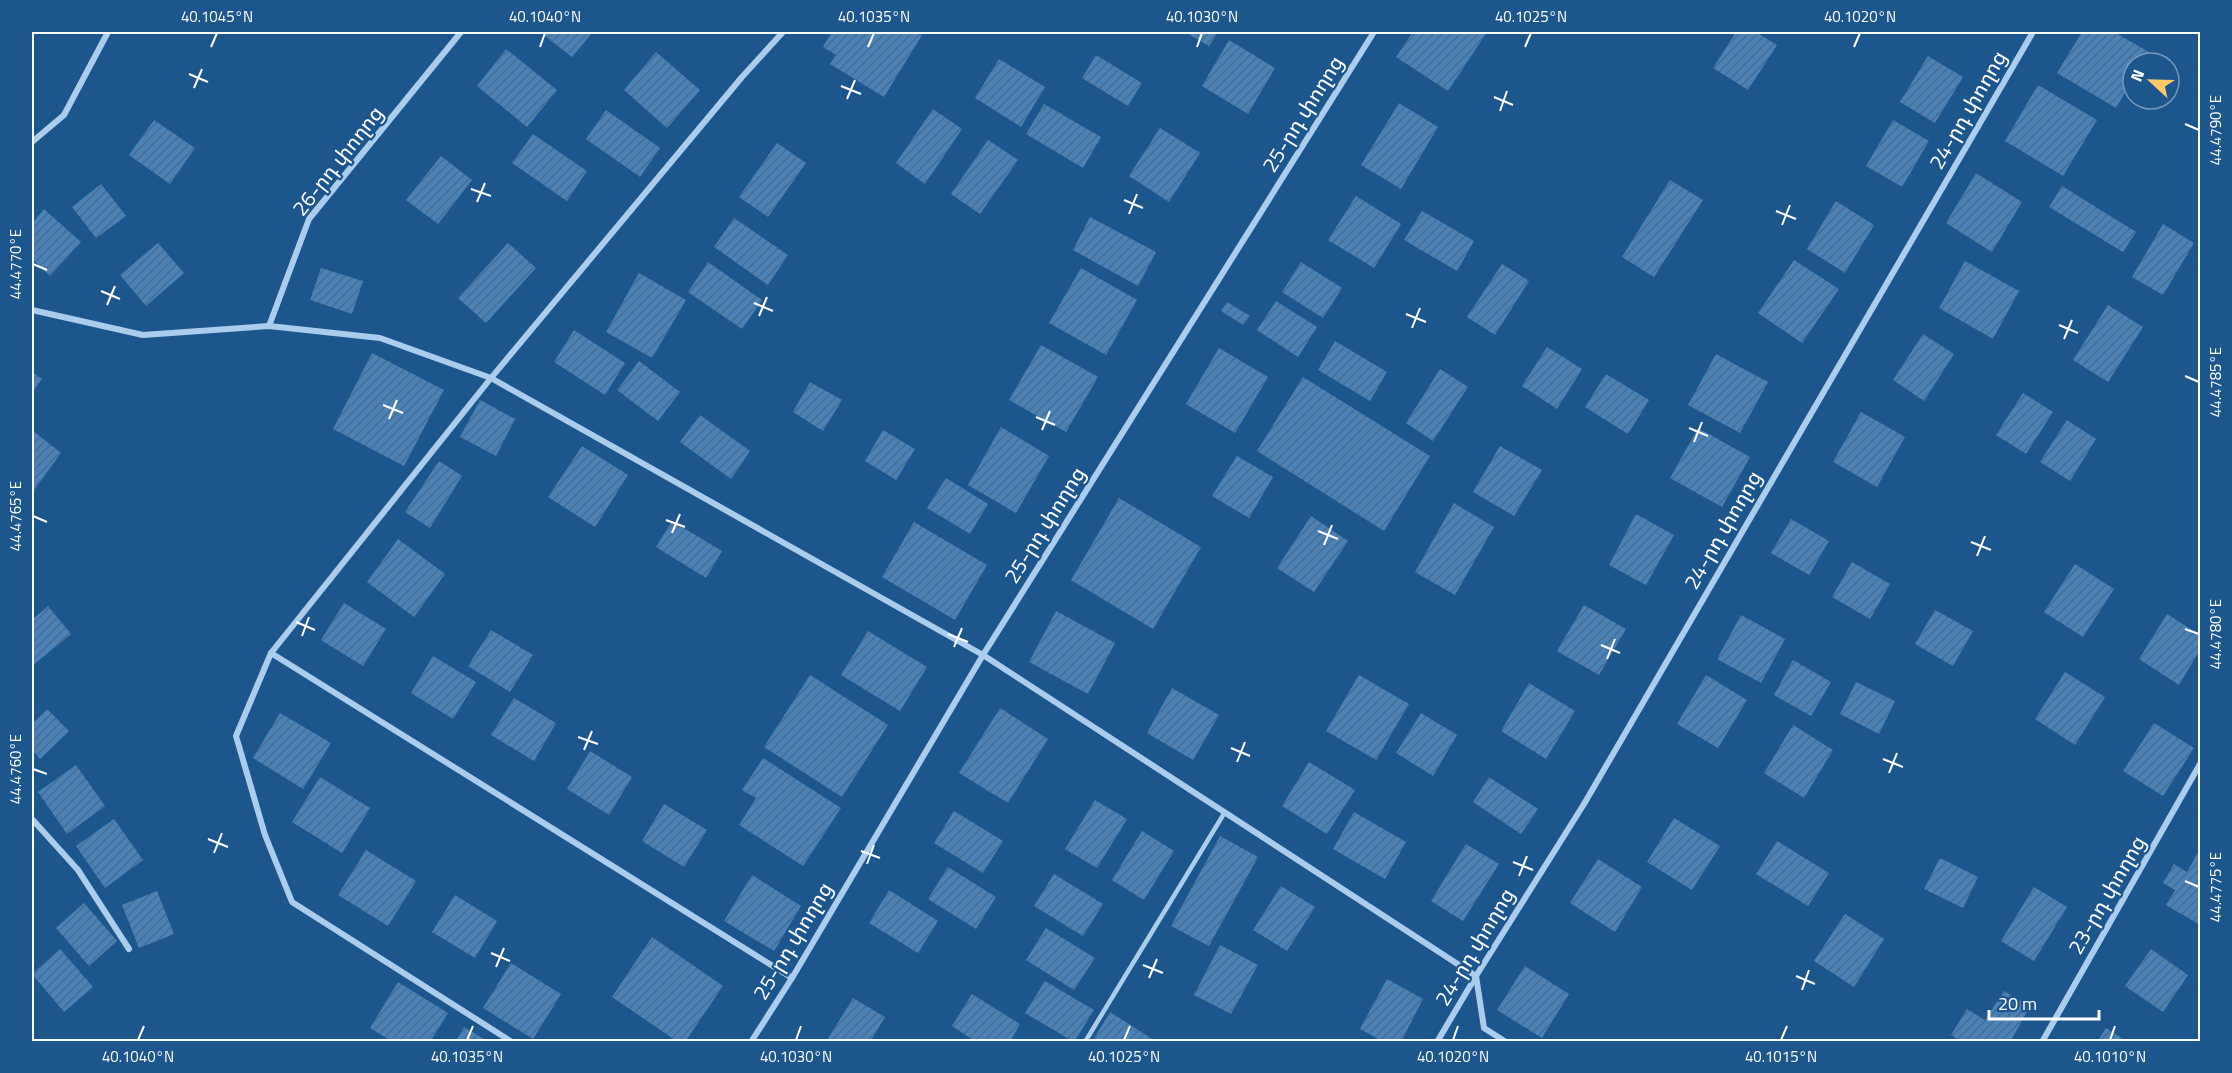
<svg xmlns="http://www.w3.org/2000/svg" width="2232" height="1073" viewBox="0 0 2232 1073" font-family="'Titillium Web','Noto Sans Armenian',sans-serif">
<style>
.building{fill:url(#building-hatch)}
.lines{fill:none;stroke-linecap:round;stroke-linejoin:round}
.lane{stroke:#abcded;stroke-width:4.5}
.street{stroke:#abcded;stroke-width:6}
.ticks{fill:none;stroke:#fff;stroke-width:2}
.labels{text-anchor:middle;stroke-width:4.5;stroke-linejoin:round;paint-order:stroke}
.street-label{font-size:21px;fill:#fff;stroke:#1d568d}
.neatline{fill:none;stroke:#fff;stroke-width:2}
.ticks-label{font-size:15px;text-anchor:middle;fill:#fff}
</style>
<defs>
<pattern id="building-hatch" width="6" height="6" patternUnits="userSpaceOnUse" patternTransform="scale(1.5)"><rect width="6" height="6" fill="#4a82b7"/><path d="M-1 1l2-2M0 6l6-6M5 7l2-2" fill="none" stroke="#4b6c8c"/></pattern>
</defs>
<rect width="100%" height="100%" fill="#1d568d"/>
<g class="building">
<polygon points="540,32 593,32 572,57"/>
<polygon points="832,32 916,32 922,35 884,97 830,64 836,55 823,47"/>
<polygon points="1185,32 1218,32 1209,46"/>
<polygon points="1413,32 1487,32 1448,91 1396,57"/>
<polygon points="1736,32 1756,32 1777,45 1748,90 1713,68"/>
<polygon points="2082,32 2114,32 2149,52 2142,63 2133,63 2133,79 2116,108 2057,73"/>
<polygon points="1229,40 1275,68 1248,114 1202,86"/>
<polygon points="506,49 557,90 527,127 477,86"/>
<polygon points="656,52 700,90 667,128 624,90"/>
<polygon points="1096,55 1142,83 1128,106 1082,78"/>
<polygon points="1928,56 1963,77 1935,123 1900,102"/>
<polygon points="999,59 1045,87 1021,127 975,98"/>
<polygon points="2038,85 2097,120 2063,176 2005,141"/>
<polygon points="1399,103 1438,127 1401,189 1361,165"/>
<polygon points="1044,104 1101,137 1083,168 1026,134"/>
<polygon points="933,109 962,129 925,184 896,163"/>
<polygon points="606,110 660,148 640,177 586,139"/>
<polygon points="154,120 195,148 170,184 129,155"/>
<polygon points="1893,120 1929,141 1902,187 1866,166"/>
<polygon points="1160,128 1200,153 1169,202 1129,176"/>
<polygon points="533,134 587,171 567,201 512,163"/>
<polygon points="988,140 1018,160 980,214 951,194"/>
<polygon points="777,143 806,163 768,217 739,197"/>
<polygon points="441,156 472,180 438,224 406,200"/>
<polygon points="1976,173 2022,202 1992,252 1946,223"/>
<polygon points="1670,180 1703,200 1654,277 1622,257"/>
<polygon points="101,184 126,216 96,238 72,207"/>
<polygon points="2062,186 2136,232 2123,252 2049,207"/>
<polygon points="1356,196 1401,224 1374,268 1328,240"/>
<polygon points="1836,201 1874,225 1845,273 1807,249"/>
<polygon points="44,209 81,242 50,276 32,259 32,224"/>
<polygon points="1422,211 1474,241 1457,271 1404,240"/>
<polygon points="1090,217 1156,252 1138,286 1073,250"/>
<polygon points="734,218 788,255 768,285 714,247"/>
<polygon points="2163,224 2194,243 2163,295 2132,277"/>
<polygon points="158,243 184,273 146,306 120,275"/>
<polygon points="508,243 536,268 486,323 458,298"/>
<polygon points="1794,260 1839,289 1802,343 1758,313"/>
<polygon points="1965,261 2019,291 1993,339 1939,308"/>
<polygon points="708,262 762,300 742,329 688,292"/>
<polygon points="1301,262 1342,288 1323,318 1282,292"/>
<polygon points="1502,264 1529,281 1495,335 1467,317"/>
<polygon points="321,268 363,281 352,314 310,300"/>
<polygon points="1081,268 1137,300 1106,355 1049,323"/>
<polygon points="639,273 686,300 652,358 606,332"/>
<polygon points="1276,301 1317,327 1298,357 1257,330"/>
<polygon points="1227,302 1250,316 1243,325 1221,311"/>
<polygon points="2108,305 2143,327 2108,382 2073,360"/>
<polygon points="574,330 625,363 605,395 554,362"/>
<polygon points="1923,334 1954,354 1924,401 1893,380"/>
<polygon points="1335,341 1387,372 1370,401 1318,370"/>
<polygon points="1041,345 1098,377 1066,432 1009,400"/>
<polygon points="1547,347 1582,369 1557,409 1522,386"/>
<polygon points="1219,348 1268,377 1235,433 1186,404"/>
<polygon points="372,353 444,390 404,466 333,429"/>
<polygon points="1716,354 1768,382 1740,433 1688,405"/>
<polygon points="639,361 680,392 658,421 617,390"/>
<polygon points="1440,369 1468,387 1433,441 1406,423"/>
<polygon points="32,372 42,379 32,393"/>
<polygon points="1606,374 1649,400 1628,434 1585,407"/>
<polygon points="1303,377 1430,456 1384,531 1257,451"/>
<polygon points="810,382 842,400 823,431 793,412"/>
<polygon points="2023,393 2053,412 2026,454 1996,435"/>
<polygon points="480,400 515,419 496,456 460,437"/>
<polygon points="1861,412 1905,437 1877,487 1833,462"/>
<polygon points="700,415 750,451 731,479 680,442"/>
<polygon points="2067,420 2096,439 2070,481 2040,462"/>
<polygon points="1001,427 1049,456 1016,513 968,485"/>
<polygon points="1698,428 1750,457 1722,507 1670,478"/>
<polygon points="32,430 61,453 32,493"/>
<polygon points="883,430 915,449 896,480 865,461"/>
<polygon points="582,446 628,475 595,527 548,497"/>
<polygon points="1500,446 1542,470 1514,516 1473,492"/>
<polygon points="1237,456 1273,477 1249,518 1212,496"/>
<polygon points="439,461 462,476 430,528 405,512"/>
<polygon points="946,478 988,504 970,534 927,508"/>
<polygon points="1119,498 1201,547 1153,629 1071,580"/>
<polygon points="1454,503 1494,527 1455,595 1415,572"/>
<polygon points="1636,514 1674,535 1646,585 1609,565"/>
<polygon points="1311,516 1348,541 1314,592 1277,568"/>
<polygon points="1791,519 1829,541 1809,575 1771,553"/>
<polygon points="672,521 722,551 706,578 656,547"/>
<polygon points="914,522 987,565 955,620 882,577"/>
<polygon points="398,539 445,574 414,617 367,582"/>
<polygon points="1852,562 1890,584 1870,619 1832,597"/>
<polygon points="2075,564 2114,589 2083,637 2044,612"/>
<polygon points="344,603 386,629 363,666 321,640"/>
<polygon points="1584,605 1626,629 1599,675 1557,651"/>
<polygon points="48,606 71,634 32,666 32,620"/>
<polygon points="1935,610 1973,631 1953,666 1915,644"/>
<polygon points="1056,611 1115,643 1088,694 1029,662"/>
<polygon points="2167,614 2200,635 2200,650 2179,685 2139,659"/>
<polygon points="1741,615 1785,639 1761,683 1717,659"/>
<polygon points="491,630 533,655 510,692 468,666"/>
<polygon points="868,631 927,667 900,711 841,675"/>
<polygon points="433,656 476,682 453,719 411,693"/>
<polygon points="1793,660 1831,682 1811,716 1774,695"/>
<polygon points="2065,672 2105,697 2075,745 2035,719"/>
<polygon points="810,675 888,725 842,797 764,747"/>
<polygon points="1359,675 1409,704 1376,760 1326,731"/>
<polygon points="1706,675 1747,700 1718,748 1677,724"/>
<polygon points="1856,682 1895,701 1879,734 1840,714"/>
<polygon points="1529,683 1575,711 1546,759 1501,731"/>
<polygon points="1172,688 1219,715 1193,760 1147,733"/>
<polygon points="514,698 556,723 534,761 491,735"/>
<polygon points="1000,708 1048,739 1008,803 959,773"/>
<polygon points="47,709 69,731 40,759 32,750 32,724"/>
<polygon points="280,713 331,743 303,789 253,758"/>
<polygon points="1421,713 1457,735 1433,776 1396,753"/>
<polygon points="2154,723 2194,748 2163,796 2123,771"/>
<polygon points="1793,725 1833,750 1804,798 1764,773"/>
<polygon points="590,751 632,777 609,815 567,789"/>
<polygon points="763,758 841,808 803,866 739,825 756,798 742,790"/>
<polygon points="1309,762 1355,790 1327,834 1282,806"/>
<polygon points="76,765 105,806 67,834 38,792"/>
<polygon points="320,777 370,808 342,853 292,822"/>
<polygon points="1489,777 1538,809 1521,834 1473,802"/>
<polygon points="1095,800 1127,819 1097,868 1065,849"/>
<polygon points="664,804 707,830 684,867 642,841"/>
<polygon points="954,811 1003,841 983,873 934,843"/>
<polygon points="1354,812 1406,842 1385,879 1333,849"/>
<polygon points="1674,818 1720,846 1692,890 1647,862"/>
<polygon points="114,819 143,860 105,888 76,846"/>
<polygon points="1142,831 1174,851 1144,900 1112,880"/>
<polygon points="1220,836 1258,857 1209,946 1171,926"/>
<polygon points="1777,841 1829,873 1808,906 1756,874"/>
<polygon points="1466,844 1499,864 1463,921 1431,901"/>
<polygon points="2200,849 2200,925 2166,905 2175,890 2163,883 2174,864 2187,872"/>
<polygon points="366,850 416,881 388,926 338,895"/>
<polygon points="1940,858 1978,877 1963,908 1924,889"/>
<polygon points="1598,859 1642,887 1615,932 1570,903"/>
<polygon points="948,867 996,897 976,929 928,899"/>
<polygon points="1054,874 1103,904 1083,936 1034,906"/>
<polygon points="752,875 801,906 774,951 724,921"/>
<polygon points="1281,886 1315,907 1287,951 1253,930"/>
<polygon points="2034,887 2067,907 2034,961 2001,941"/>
<polygon points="889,890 938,921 918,953 869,923"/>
<polygon points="157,891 174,934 139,948 122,905"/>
<polygon points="455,895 497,921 475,958 432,932"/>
<polygon points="84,903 117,941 89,966 56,928"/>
<polygon points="1845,914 1884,939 1854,987 1814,961"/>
<polygon points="1046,928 1095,958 1074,990 1026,960"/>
<polygon points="652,937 723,986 685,1042 678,1042 612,997"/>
<polygon points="1220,945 1258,965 1231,1014 1194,995"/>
<polygon points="60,949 93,987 64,1012 32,974"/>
<polygon points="2151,949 2188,975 2163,1012 2125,986"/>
<polygon points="511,963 561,994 533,1039 483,1008"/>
<polygon points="1525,966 1569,994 1542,1038 1497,1010"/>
<polygon points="1387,979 1423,999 1401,1042 1384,1042 1360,1029"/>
<polygon points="1045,981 1094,1010 1074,1042 1025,1013"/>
<polygon points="398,982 448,1013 430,1042 393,1042 370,1028"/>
<polygon points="2004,991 2030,1007 2010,1042 1962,1042 1951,1035 1967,1009 1985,1020"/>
<polygon points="972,994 1020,1024 1010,1042 976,1042 952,1026"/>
<polygon points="853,998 885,1017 870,1042 826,1042"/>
<polygon points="1110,1012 1157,1042 1092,1042"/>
<polygon points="464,1027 489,1042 455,1042"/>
<polygon points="2106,1028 2128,1042 2097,1042"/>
</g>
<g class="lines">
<polyline class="lane" points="1085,1042 1225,812"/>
<g class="street">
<polyline points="32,142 64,115 108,32"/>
<polyline points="32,310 143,335 269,326 380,338 491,378 983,655 1476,976 1484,1028 1506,1042"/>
<polyline points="269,326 309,219 461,32"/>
<polyline points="271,653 792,978"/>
<polyline points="32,819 78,870 129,949"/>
<polyline points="512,1042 292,902 265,835 236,736 271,653 491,378 742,77 783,32"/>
<polyline points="751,1042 792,978 983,655 1374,32"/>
<polyline points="1437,1042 1476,976 1584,804 2033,32"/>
<polyline points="2042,1042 2200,764"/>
</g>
</g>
<path class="ticks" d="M211 47 217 33M540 47 545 33M868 47 874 33M1197 47 1202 33M1525 47 1531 33M1854 47 1860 33M189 74 208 82M841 86 861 94M194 88 202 69M1494 97 1513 105M847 99 855 80M1500 111 1507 91M2185 124 2199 130M471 189 491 196M1124 200 1143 208M477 202 485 183M1776 211 1796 219M1129 214 1137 194M1782 225 1790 205M33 264 47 270M101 291 120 299M754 303 773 311M107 305 115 286M1406 314 1426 322M759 316 767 297M2059 325 2078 333M1412 328 1420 308M2064 339 2072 320M2185 376 2199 382M383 405 403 413M1036 417 1055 425M389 419 397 400M1689 428 1708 436M1042 430 1050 411M1694 442 1702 422M33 516 47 522M666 520 685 527M1318 531 1338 539M672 533 680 514M1971 542 1991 550M1324 545 1332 525M1977 556 1985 536M296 622 315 630M2185 629 2199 634M948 634 968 642M302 636 309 617M1601 645 1620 653M954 647 962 628M1607 659 1615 639M578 737 598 744M1231 748 1250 756M584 750 592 731M1883 759 1903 767M1237 762 1245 742M33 769 47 774M1889 773 1897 753M208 839 228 847M861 851 880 858M214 853 222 833M1513 862 1533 870M867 864 874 845M1519 876 1527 856M2185 881 2199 887M491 953 510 961M1143 965 1163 973M496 967 504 948M1796 976 1815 984M1149 978 1157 959M1802 990 1809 970M138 1040 144 1026M467 1040 473 1026M796 1040 801 1026M1124 1040 1130 1026M1453 1040 1458 1026M1781 1040 1787 1026M2110 1040 2115 1026"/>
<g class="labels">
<g class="street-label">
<text transform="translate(1968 110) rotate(-60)" y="7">24-րդ փողոց</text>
<text transform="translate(1303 114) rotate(-58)" y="7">25-րդ փողոց</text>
<text transform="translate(338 161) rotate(-52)" y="7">26-րդ փողոց</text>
<text transform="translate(1045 525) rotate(-58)" y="7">25-րդ փողոց</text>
<text transform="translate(1723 530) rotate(-60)" y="7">24-րդ փողոց</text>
<text transform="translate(2107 895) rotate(-60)" y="7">23-րդ փողոց</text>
<text transform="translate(793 941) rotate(-59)" y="7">25-րդ փողոց</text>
<text transform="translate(1475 947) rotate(-59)" y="7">24-րդ փողոց</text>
</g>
</g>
<rect width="2232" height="1073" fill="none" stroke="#1d568d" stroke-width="66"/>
<g transform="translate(2151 81) rotate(292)"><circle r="28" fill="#1d568d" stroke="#779abb" stroke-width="1.5"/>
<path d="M0-4.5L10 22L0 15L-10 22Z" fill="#fcc86a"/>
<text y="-9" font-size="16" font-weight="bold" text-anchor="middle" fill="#ffffff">N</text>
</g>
<path d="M1989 1010v9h110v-9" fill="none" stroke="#ffffff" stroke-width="3"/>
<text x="1998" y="1010" font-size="18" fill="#ffffff" stroke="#1d568d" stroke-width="4.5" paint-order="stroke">20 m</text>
<rect x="33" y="33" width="2166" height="1007" class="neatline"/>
<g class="ticks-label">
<text x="217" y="22">40.1045°N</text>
<text x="545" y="22">40.1040°N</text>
<text x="874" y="22">40.1035°N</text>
<text x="1202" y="22">40.1030°N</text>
<text x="1531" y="22">40.1025°N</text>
<text x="1860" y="22">40.1020°N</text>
<text transform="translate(2216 130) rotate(-90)" y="5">44.4790°E</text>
<text transform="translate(16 264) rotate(-90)" y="5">44.4770°E</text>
<text transform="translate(2216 382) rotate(-90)" y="5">44.4785°E</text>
<text transform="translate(16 516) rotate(-90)" y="5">44.4765°E</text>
<text transform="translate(2216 634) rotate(-90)" y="5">44.4780°E</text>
<text transform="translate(16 769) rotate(-90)" y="5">44.4760°E</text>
<text transform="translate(2216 887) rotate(-90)" y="5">44.4775°E</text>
<text x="138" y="1062">40.1040°N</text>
<text x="467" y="1062">40.1035°N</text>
<text x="796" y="1062">40.1030°N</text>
<text x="1124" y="1062">40.1025°N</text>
<text x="1453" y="1062">40.1020°N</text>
<text x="1781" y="1062">40.1015°N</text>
<text x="2110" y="1062">40.1010°N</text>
</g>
</svg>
